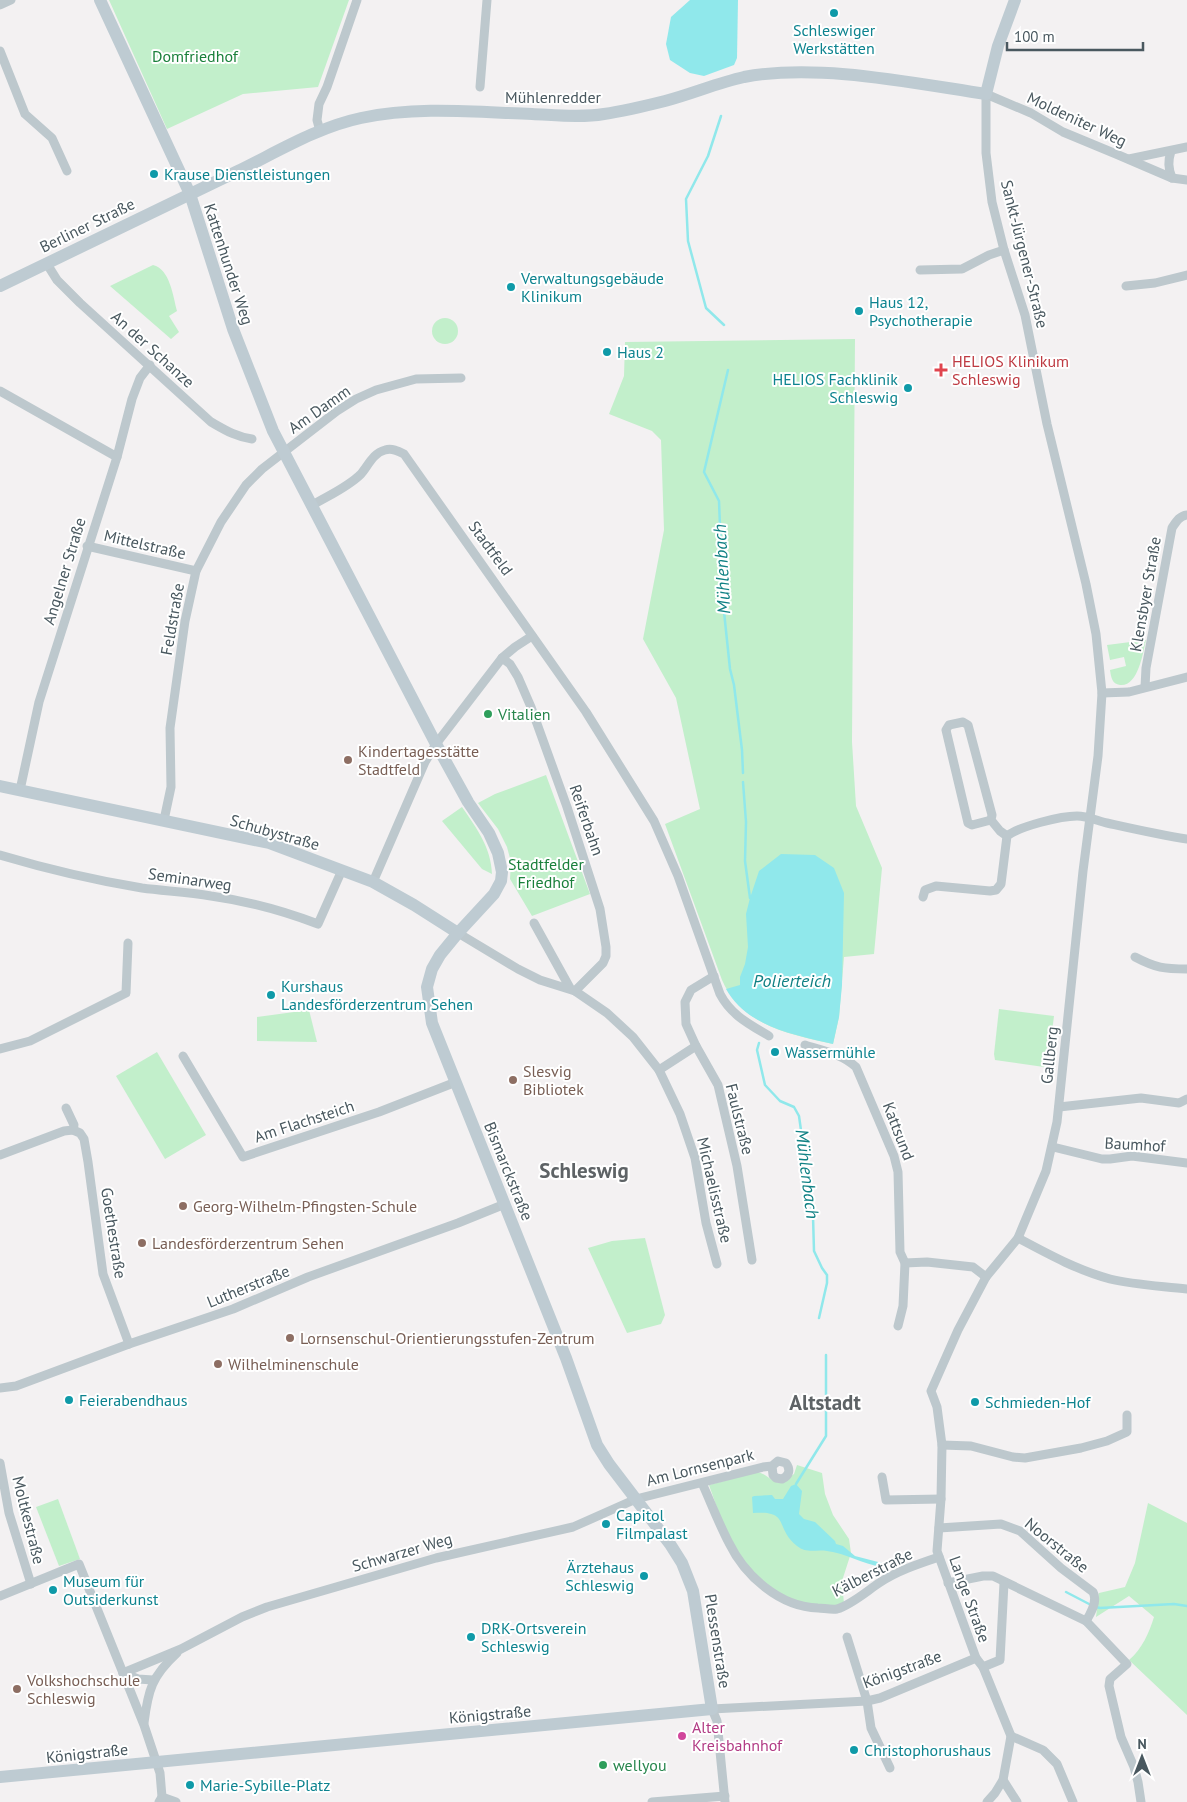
<svg xmlns="http://www.w3.org/2000/svg" width="1187" height="1802" viewBox="0 0 1187 1802" font-family="'PT Sans',sans-serif">
<style>
.green{fill:#c2efcb}
.water{fill:#90e8eb}
.lines{fill:none;stroke-linecap:round;stroke-linejoin:round}
.stream{stroke:#90e8eb;stroke-width:2.5}
.street{stroke:#bdc8cd;stroke-width:9}
.secondary{stroke:#becbd2;stroke-width:12}
.culture-dot{fill:#0f9aa8;stroke:#fff;stroke-width:2}
.health-dot{fill:#e0444e;stroke:#fff;stroke-width:2}
.leisure-dot{fill:#2e9e5b;stroke:#fff;stroke-width:2}
.education-dot{fill:#8d6e63;stroke:#fff;stroke-width:2}
.hotel-dot{fill:#d1479c;stroke:#fff;stroke-width:2}
.labels{text-anchor:middle;stroke-width:4;stroke-linejoin:round;paint-order:stroke}
.culture-label{font-size:16px;fill:#0d838f;stroke:#fff;text-anchor:start}
.park-label{font-size:16px;fill:#1a803b;stroke:#fff}
.street-label{font-size:16px;fill:#49585f;stroke:#fff}
.health-label{font-size:16px;fill:#be3a42;stroke:#fff;text-anchor:start}
.leisure-label{font-size:16px;fill:#27864d;stroke:#fff;text-anchor:start}
.education-label{font-size:16px;fill:#785e54;stroke:#fff;text-anchor:start}
.hotel-label{font-size:16px;fill:#b23c85;stroke:#fff;text-anchor:start}
.water-label{font-size:18px;font-style:italic;fill:#108184;stroke:#fff}
.district-label{font-size:21px;font-weight:bold;fill:#5e6366;stroke:#fff}
</style>
<rect width="100%" height="100%" fill="#f3f1f2"/>
<g class="green">
<polygon points="109,0 349,0 318,87 243,94 167,129"/>
<path d="M153 265C170 269 173 296 177 311L169 316 179 332 171 339 110 286Z"/>
<circle cx="445" cy="331" r="13"/>
<path d="M855 339 852 742 856 806 882 868 874 954 844 957 839 1017 833 1044C790 1034 742 1026 722 980L665 824 700 809 676 698 643 639 664 530 661 440 652 431 609 414 624 376 625 342Z"/>
<path d="M1146 640C1143 653 1138 687 1120 685 1112 684 1111 677 1110 670L1126 666 1124 657 1110 660 1107 645Z"/>
<polygon points="546,775 590,894 532,916 510,879 511,862 507,847 498,829 478,803 495,794"/>
<path d="M462 807C477 829 491 847 492 874L482 869 442 821Z"/>
<polygon points="999,1009 1054,1016 1048,1063 1044,1067 995,1060 994,1054"/>
<polygon points="309,1010 317,1042 257,1041 257,1017"/>
<polygon points="157,1052 206,1135 165,1159 116,1076"/>
<polygon points="645,1238 665,1315 661,1324 627,1333 588,1248 612,1241"/>
<path d="M797 1465 822 1473 825 1494 833 1515 849 1539 851 1553 842 1581 844 1604C824 1611 799 1607 781 1596 765 1588 739 1559 731 1543 722 1524 716 1504 709 1485L758 1472C768 1475 771 1482 781 1483L794 1474Z"/>
<polygon points="58,1499 80,1559 59,1566 36,1507"/>
<path d="M1148 1503 1187 1523V1715L1129 1660C1142 1649 1149 1633 1154 1617L1129 1596 1096 1617 1099 1593 1125 1587 1135 1563Z"/>
</g>
<g class="water">
<polygon points="690,0 738,0 737,58 734,65 704,76 690,73 670,60 666,44 671,17"/>
<path d="M781 854 815 855 834 868 844 893 842 985 839 1017 833 1044C795 1035 747 1027 726 989L740 985V977L745 964 748 947 746 914 750 898 759 871Z"/>
<path d="M796 1484 802 1491 799 1514 804 1519 815 1522 835 1541 836 1544 843 1546 855 1556 882 1563V1567C862 1564 846 1553 827 1551 816 1549 807 1554 797 1546 774 1528 791 1510 753 1513L752 1497 754 1496 772 1495 775 1499H783L791 1486Z"/>
</g>
<g class="lines">
<g class="stream">
<polyline points="721,116 708,156 686,199 688,241 706,308 724,325"/>
<polyline points="728,370 704,472 719,501 723,602 730,669 734,685 742,750 743,773"/>
<polyline points="743,782 746,822 745,861 750,898"/>
<polyline points="759,1043 757,1050 765,1085 780,1101 794,1107 799,1116 813,1216 814,1251 822,1268 827,1275 827,1283 819,1318"/>
<polyline points="796,1484 826,1436 826,1355"/>
<polyline points="1066,1592 1091,1605"/>
<polyline points="1096,1607 1100,1608 1174,1604 1187,1606"/>
</g>
<g class="street">
<polyline points="0,5 11,0"/>
<polyline points="0,51 25,114 52,138 67,171"/>
<polyline points="480,87 487,0"/>
<polyline points="320,131 317,120 319,104 327,87 357,0"/>
<path d="M1171 151C1168 161 1168 168 1172 178"/>
<polyline points="1129,159 1187,147"/>
<path d="M47 264 57 280 80 303 211 422C225 430 236 437 252 439"/>
<polyline points="920,270 962,269 989,255 1004,250"/>
<polyline points="1126,286 1155,283 1187,275"/>
<polyline points="0,391 117,457"/>
<path d="M311 506C327 496 347 488 361 474 368 466 373 453 385 450 392 448 398 451 404 454L586 712 654 821 678 876 720 994C731 1015 749 1024 769 1036"/>
<polyline points="87,546 196,571"/>
<polyline points="502,658 510,664 518,677 531,707 567,807 600,909 606,947 606,956 603,963 575,991"/>
<path d="M1145 687 1146 668 1172 528C1176 522 1179 516 1187 515"/>
<polyline points="1102,693 1129,692 1187,677"/>
<polyline points="20,790 39,702 117,457 132,399 140,378 150,365"/>
<polyline points="164,820 171,787 170,728 185,621 196,571 221,522 246,485 262,469 337,411 356,399 376,390 416,379 461,378"/>
<polyline points="991,820 972,825 968,823 946,730 949,725 963,722 968,725 992,815 991,820 1000,831 1007,836"/>
<path d="M0 855C47 869 94 880 142 888 165 891 188 892 211 896 247 901 284 911 318 924L342 870"/>
<polyline points="373,882 425,762 436,744 502,658 515,647 532,636"/>
<path d="M923 897 925 890 936 886 990 891 996 890 1001 884 1007 836C1020 826 1061 816 1077 816 1087 816 1098 821 1107 823 1134 829 1160 835 1187 839"/>
<polyline points="534,923 570,988"/>
<polyline points="458,933 518,969 540,980 575,991 607,1013 633,1037 659,1070 680,1114 695,1158 706,1223 717,1264"/>
<path d="M1135 957C1156 968 1164 969 1187 969"/>
<polyline points="714,976 691,990 685,1002 686,1024 696,1046 718,1085 737,1166 752,1260"/>
<path d="M805 1045C824 1051 842 1054 856 1067L894 1156 898 1172 900 1252 905 1263 903 1306 898 1326"/>
<polyline points="0,1049 30,1041 126,993 128,943"/>
<polyline points="183,1056 243,1157 379,1112 456,1082"/>
<polyline points="659,1070 696,1046"/>
<polyline points="1059,1107 1141,1098 1179,1103 1187,1099"/>
<polyline points="66,1108 74,1125 73,1130"/>
<polyline points="1053,1147 1102,1159 1110,1159 1132,1156 1187,1163"/>
<polyline points="0,1155 64,1131 73,1130 80,1133 84,1139 88,1162 103,1274 129,1344"/>
<path d="M1018 1238C1048 1254 1077 1270 1110 1279 1134 1285 1162 1286 1187 1289"/>
<polyline points="905,1263 927,1262 973,1267 986,1277"/>
<polyline points="0,1388 16,1386 129,1344 233,1309 308,1277 458,1223 505,1204"/>
<polyline points="942,1445 971,1446 1013,1457 1025,1458 1081,1448 1107,1441 1127,1432 1127,1415"/>
<polyline points="0,1463 9,1513 31,1584"/>
<polyline points="882,1477 886,1500 941,1499"/>
<path d="M702 1483C711 1503 719 1524 729 1543 745 1576 780 1607 818 1608 823 1608 831 1610 837 1609 851 1605 867 1591 879 1583 897 1571 918 1564 939 1557"/>
<path d="M939 1528 1001 1524 1020 1531 1061 1568 1093 1592C1098 1601 1091 1613 1086 1621"/>
<polyline points="948,1583 983,1576 993,1576 1086,1621 1127,1664 1110,1679 1109,1686 1121,1737 1134,1767 1138,1782 1141,1802"/>
<polyline points="0,1596 79,1564 144,1725 160,1773 162,1797 159,1802"/>
<polyline points="847,1637 867,1701 871,1728 890,1768"/>
<polyline points="983,1667 1000,1660 1004,1583"/>
<path d="M123 1673 181 1649 242 1617 267 1607 436 1558 573 1527 636 1499 763 1467 772 1466 778 1461 786 1463C791 1470 789 1476 782 1479L776 1478 773 1475 772 1466"/>
<polyline points="123,1673 138,1679 153,1680"/>
<path d="M144 1723C148 1690 152 1676 177 1653"/>
<polyline points="1011,1736 1043,1750 1057,1764 1073,1802"/>
<polyline points="1003,1780 1017,1802"/>
<polyline points="162,1797 176,1802"/>
<polyline points="652,1802 725,1796"/>
<polyline points="725,1802 717,1721 712,1709 867,1701 880,1698 976,1658"/>
<polyline points="987,1802 995,1793 1003,1780 1011,1736 983,1667 976,1658 937,1551 941,1499 942,1445 937,1407 931,1391 958,1330 986,1277 1018,1238 1046,1171 1057,1122 1083,871 1098,756 1102,693 1096,634 1086,584 1047,424 1025,315 1004,250 992,202 986,153 986,94 1031,113 1063,132 1116,154 1172,178 1187,180"/>
</g>
<g class="secondary">
<path d="M0 286C79 248 158 209 238 171 277 152 318 127 361 118 417 106 475 112 532 114 555 115 581 118 604 114 624 111 645 106 665 101 692 94 717 83 744 77 818 63 912 83 986 94L998 46 1015 0"/>
<polyline points="0,786 269,843 373,882 414,905 458,933"/>
<polyline points="0,1777 712,1709 693,1591 682,1563 670,1544 609,1464 597,1445 566,1358 432,1023 427,987 432,969 440,955 458,933 494,894 501,881 502,872 498,853 489,833 468,802 436,744 273,431 233,329 190,194 100,0"/>
</g>
</g>
<g class="culture-dot">
<circle cx="834" cy="13" r="5"/>
<circle cx="154" cy="174" r="5"/>
<circle cx="511" cy="287" r="5"/>
<circle cx="859" cy="311" r="5"/>
<circle cx="607" cy="352" r="5"/>
<circle cx="908" cy="388" r="5"/>
<circle cx="271" cy="995" r="5"/>
<circle cx="775" cy="1052" r="5"/>
<circle cx="69" cy="1400" r="5"/>
<circle cx="975" cy="1402" r="5"/>
<circle cx="606" cy="1524" r="5"/>
<circle cx="644" cy="1576" r="5"/>
<circle cx="53" cy="1590" r="5"/>
<circle cx="471" cy="1637" r="5"/>
<circle cx="854" cy="1750" r="5"/>
<circle cx="190" cy="1785" r="5"/>
</g>
<path class="health-dot" d="M938.5 362.5h5v5h5v5h-5v5h-5v-5h-5v-5h5z"/>
<g class="leisure-dot">
<circle cx="488" cy="714" r="5"/>
<circle cx="603" cy="1765" r="5"/>
</g>
<g class="education-dot">
<circle cx="348" cy="760" r="5"/>
<circle cx="513" cy="1080" r="5"/>
<circle cx="183" cy="1206" r="5"/>
<circle cx="142" cy="1243" r="5"/>
<circle cx="290" cy="1338" r="5"/>
<circle cx="218" cy="1364" r="5"/>
<circle cx="17" cy="1689" r="5"/>
</g>
<circle class="hotel-dot" cx="682" cy="1736" r="5"/>
<g class="labels">
<g class="culture-label">
<text x="834" y="36" text-anchor="middle">Schleswiger<tspan x="834" dy="18">Werkstätten</tspan></text>
<text x="164" y="180">Krause Dienstleistungen</text>
<text x="521" y="284">Verwaltungsgebäude<tspan x="521" dy="18">Klinikum</tspan></text>
<text x="869" y="308">Haus 12,<tspan x="869" dy="18">Psychotherapie</tspan></text>
<text x="617" y="358">Haus 2</text>
<text x="898" y="385" text-anchor="end">HELIOS Fachklinik<tspan x="898" dy="18">Schleswig</tspan></text>
<text x="281" y="992">Kurshaus<tspan x="281" dy="18">Landesförderzentrum Sehen</tspan></text>
<text x="785" y="1058">Wassermühle</text>
<text x="79" y="1406">Feierabendhaus</text>
<text x="985" y="1408">Schmieden-Hof</text>
<text x="616" y="1521">Capitol<tspan x="616" dy="18">Filmpalast</tspan></text>
<text x="634" y="1573" text-anchor="end">Ärztehaus<tspan x="634" dy="18">Schleswig</tspan></text>
<text x="63" y="1587">Museum für<tspan x="63" dy="18">Outsiderkunst</tspan></text>
<text x="481" y="1634">DRK-Ortsverein<tspan x="481" dy="18">Schleswig</tspan></text>
<text x="864" y="1756">Christophorushaus</text>
<text x="200" y="1791">Marie-Sybille-Platz</text>
</g>
<g class="park-label">
<text x="195" y="62">Domfriedhof</text>
<text x="546" y="870">Stadtfelder<tspan x="546" dy="18">Friedhof</tspan></text>
</g>
<g class="street-label">
<text x="553" y="103">Mühlenredder</text>
<text transform="translate(1077 119) rotate(25)" y="6">Moldeniter Weg</text>
<text transform="translate(87 225) rotate(-26)" y="6">Berliner Straße</text>
<text transform="translate(1025 254) rotate(76)" y="6">Sankt-Jürgener-Straße</text>
<text transform="translate(229 264) rotate(72)" y="6">Kattenhunder Weg</text>
<text transform="translate(153 349) rotate(42)" y="6">An der Schanze</text>
<text transform="translate(319 409) rotate(-35)" y="6">Am Damm</text>
<text transform="translate(145 544) rotate(13)" y="6">Mittelstraße</text>
<text transform="translate(491 548) rotate(54)" y="6">Stadtfeld</text>
<text transform="translate(64 571) rotate(-73)" y="6">Angelner Straße</text>
<text transform="translate(1145 594) rotate(-80)" y="6">Klensbyer Straße</text>
<text transform="translate(172 619) rotate(-80)" y="6">Feldstraße</text>
<text transform="translate(587 820) rotate(71)" y="6">Reiferbahn</text>
<text transform="translate(275 832) rotate(16)" y="6">Schubystraße</text>
<text transform="translate(190 879) rotate(8)" y="6">Seminarweg</text>
<text transform="translate(1049 1055) rotate(-84)" y="6">Gallberg</text>
<text transform="translate(740 1119) rotate(76)" y="6">Faulstraße</text>
<text transform="translate(304 1121) rotate(-18)" y="6">Am Flachsteich</text>
<text transform="translate(899 1131) rotate(69)" y="6">Kattsund</text>
<text transform="translate(1135 1144) rotate(3)" y="6">Baumhof</text>
<text transform="translate(509 1171) rotate(68)" y="6">Bismarckstraße</text>
<text transform="translate(715 1190) rotate(77)" y="6">Michaelisstraße</text>
<text transform="translate(114 1233) rotate(81)" y="6">Goethestraße</text>
<text transform="translate(248 1286) rotate(-22)" y="6">Lutherstraße</text>
<text transform="translate(700 1467) rotate(-14)" y="6">Am Lornsenpark</text>
<text transform="translate(29 1520) rotate(76)" y="6">Moltkestraße</text>
<text transform="translate(1057 1545) rotate(39)" y="6">Noorstraße</text>
<text transform="translate(402 1552) rotate(-16)" y="6">Schwarzer Weg</text>
<text transform="translate(872 1572) rotate(-27)" y="6">Kälberstraße</text>
<text transform="translate(970 1599) rotate(70)" y="6">Lange Straße</text>
<text transform="translate(718 1641) rotate(81)" y="6">Plessenstraße</text>
<text transform="translate(902 1669) rotate(-20)" y="6">Königstraße</text>
<text transform="translate(490 1714) rotate(-5)" y="6">Königstraße</text>
<text transform="translate(87 1753) rotate(-6)" y="6">Königstraße</text>
</g>
<g class="health-label">
<text x="952" y="367">HELIOS Klinikum<tspan x="952" dy="18">Schleswig</tspan></text>
</g>
<g class="leisure-label">
<text x="498" y="720">Vitalien</text>
<text x="613" y="1771">wellyou</text>
</g>
<g class="education-label">
<text x="358" y="757">Kindertagesstätte<tspan x="358" dy="18">Stadtfeld</tspan></text>
<text x="523" y="1077">Slesvig<tspan x="523" dy="18">Bibliotek</tspan></text>
<text x="193" y="1212">Georg-Wilhelm-Pfingsten-Schule</text>
<text x="152" y="1249">Landesförderzentrum Sehen</text>
<text x="300" y="1344">Lornsenschul-Orientierungsstufen-Zentrum</text>
<text x="228" y="1370">Wilhelminenschule</text>
<text x="27" y="1686">Volkshochschule<tspan x="27" dy="18">Schleswig</tspan></text>
</g>
<g class="hotel-label">
<text x="692" y="1733">Alter<tspan x="692" dy="18">Kreisbahnhof</tspan></text>
</g>
<g class="water-label">
<text transform="translate(722 569) rotate(-93)" y="6">Mühlenbach</text>
<text x="792" y="987">Polierteich</text>
<text transform="translate(807 1174) rotate(83)" y="6">Mühlenbach</text>
</g>
<g class="district-label">
<text x="584" y="1178">Schleswig</text>
<text x="825" y="1410">Altstadt</text>
</g>
</g>
<g transform="translate(1142 1757)" stroke="#ffffff" stroke-width="4" paint-order="stroke">
<path d="M0-4L9 19L0 12L-9 19Z" fill="#49585f"/>
<text y="-8" font-size="14" font-weight="bold" text-anchor="middle" fill="#49585f">N</text>
</g>
<path d="M1007 42v8h136v-8" fill="none" stroke="#49585f" stroke-width="2.5"/>
<text x="1014" y="42" font-size="15" fill="#49585f" stroke="#ffffff" stroke-width="4" paint-order="stroke">100 m</text>
</svg>
